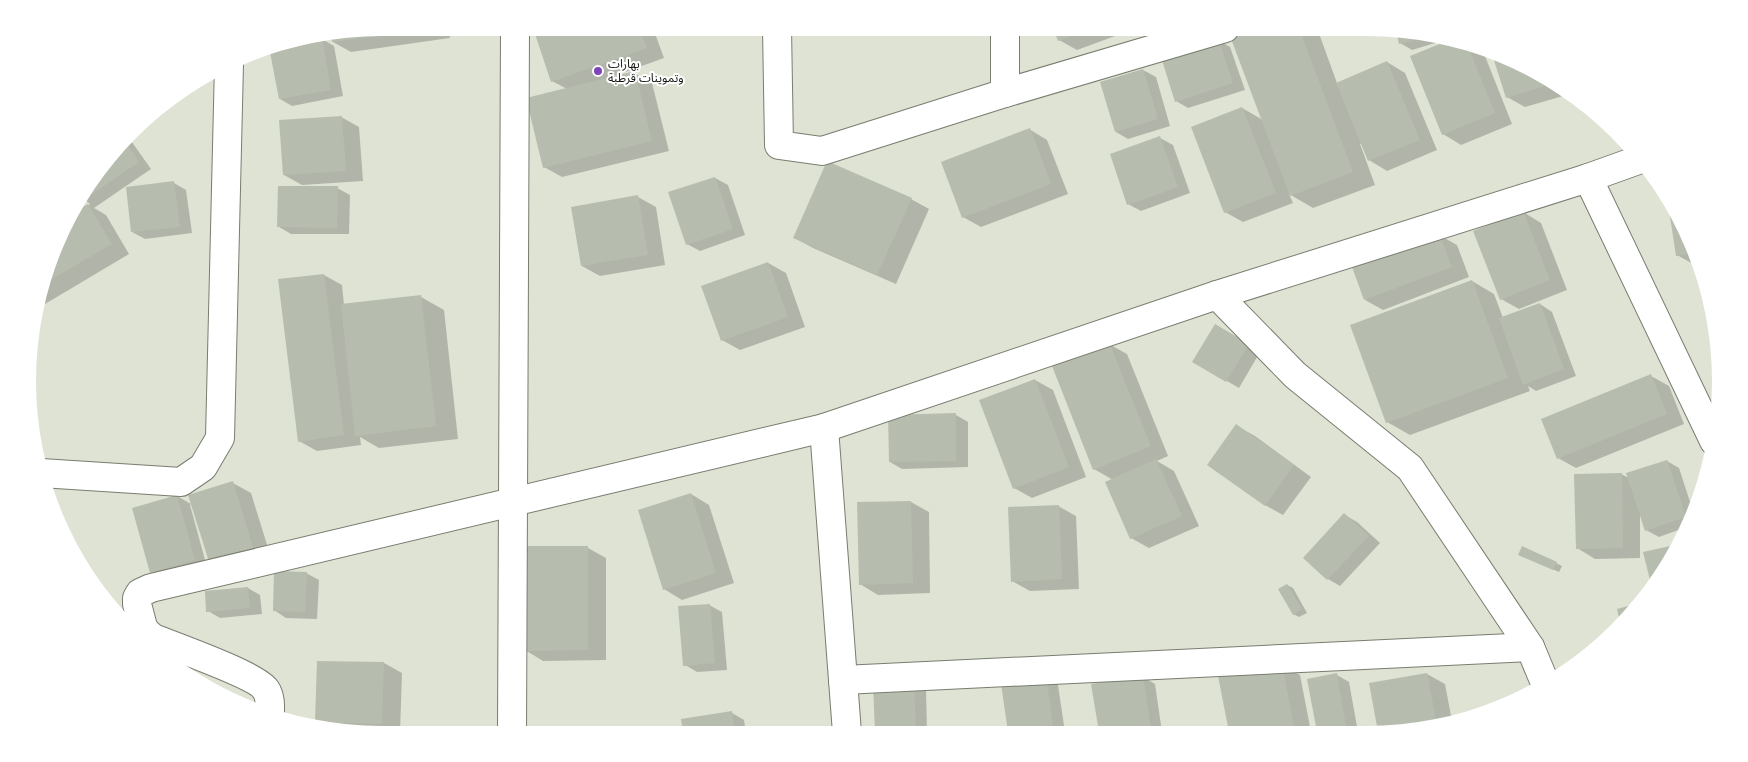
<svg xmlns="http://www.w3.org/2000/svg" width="1748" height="762" viewBox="0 0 1748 762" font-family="'Noto Sans','Noto Sans Arabic',sans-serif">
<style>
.shadow{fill:#0003}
.building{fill:#b7bdae}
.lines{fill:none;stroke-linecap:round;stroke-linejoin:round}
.minor-casing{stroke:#787d70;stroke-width:30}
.tertiary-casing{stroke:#787d70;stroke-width:30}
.minor{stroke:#fff;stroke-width:28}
.tertiary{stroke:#fff;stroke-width:28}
.poi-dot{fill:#7e44ba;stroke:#fff;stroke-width:2}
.labels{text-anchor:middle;stroke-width:4;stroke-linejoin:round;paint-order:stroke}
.poi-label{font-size:12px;fill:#12140f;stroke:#fff;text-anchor:start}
</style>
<rect width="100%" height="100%" fill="#dee3d4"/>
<g class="shadow">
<polygon points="381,28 448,28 450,38 351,52 333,42 332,36"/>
<polygon points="548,28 653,28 664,58 614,76 614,78 634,73 652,83 669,151 562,177 544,167 567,89 552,81 535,32"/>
<polygon points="1054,28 1137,28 1077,50 1059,40"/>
<polygon points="1228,28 1317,28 1337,83 1387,62 1405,73 1437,150 1387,171 1369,160 1362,143 1360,144 1375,185 1313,208 1289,194 1293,203 1243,222 1225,212 1242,108 1263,120"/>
<polygon points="1397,32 1445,40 1412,50 1400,43"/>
<polygon points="322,39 334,46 343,96 292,106 280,99"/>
<polygon points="1218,40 1230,47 1245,90 1188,108 1176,101"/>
<polygon points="1449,41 1481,46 1512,124 1461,145 1443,134 1411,57"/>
<polygon points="1493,52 1544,75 1570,94 1525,107 1507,97"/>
<polygon points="1143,70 1156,77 1170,126 1128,139 1116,132"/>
<polygon points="341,117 359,127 363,181 302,185 284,175"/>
<polygon points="1029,129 1047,140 1068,194 981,227 963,217"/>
<polygon points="129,138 151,169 94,208 106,215 129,254 35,310 71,215 90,204 81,197"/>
<polygon points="1160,138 1173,145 1190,193 1141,211 1128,204"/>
<polygon points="715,178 728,185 745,235 700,251 687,244"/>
<polygon points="174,183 186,190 192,233 145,239 132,232"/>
<polygon points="337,188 350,195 349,234 291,234 279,227"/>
<polygon points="638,197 656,207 665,265 600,276 582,266"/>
<polygon points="911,199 929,209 896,284 813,248 795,238"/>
<polygon points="1668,199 1684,225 1699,265 1695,265 1677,255"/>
<polygon points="1523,212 1541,223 1567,290 1519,309 1501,299"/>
<polygon points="1439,235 1457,245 1469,277 1383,310 1365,300"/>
<polygon points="768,263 786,273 805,327 740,350 722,340 703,286"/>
<polygon points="324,275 342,285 344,305 421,297 444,310 458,439 379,448 360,437 361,445 317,451 299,441"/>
<polygon points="1472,281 1494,294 1503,318 1540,304 1552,312 1576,376 1536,391 1528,386 1530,391 1410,435 1387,422"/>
<polygon points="1216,326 1260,352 1239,388 1194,362"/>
<polygon points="1109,344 1127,354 1168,456 1157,461 1174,471 1199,526 1149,548 1131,538 1113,480 1094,469"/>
<polygon points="1651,376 1669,386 1684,424 1576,468 1558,458"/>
<polygon points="1035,380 1053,390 1086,477 1032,498 1014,488"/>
<polygon points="956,415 968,422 968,467 902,469 890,462"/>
<polygon points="1237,426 1255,436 1311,477 1283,515 1265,505"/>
<polygon points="1667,461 1679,468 1693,511 1684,528 1659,537 1646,530 1640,512 1640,558 1595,559 1577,548 1621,474 1629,478"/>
<polygon points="233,483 251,493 273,564 230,578"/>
<polygon points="691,494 709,505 734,583 682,600 664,589"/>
<polygon points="177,496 191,504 190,505 207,567 163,579 151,572"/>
<polygon points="911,502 929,512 930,593 878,595 860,584"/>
<polygon points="1058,506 1076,516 1079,589 1030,591 1012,581"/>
<polygon points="1345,515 1357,522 1380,543 1340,586 1328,579"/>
<polygon points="588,548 606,558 606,660 543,661 525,650"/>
<polygon points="1526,557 1556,563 1562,566 1559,572"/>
<polygon points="306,573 319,580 317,619 286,618 274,610"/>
<polygon points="1287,585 1293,588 1307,613 1299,617 1293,614"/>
<polygon points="248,588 260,595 262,614 220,618 208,611"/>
<polygon points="709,605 722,612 727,670 697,672 685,665"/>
<polygon points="384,663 402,673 400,734 371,733 321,725 316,722"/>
<polygon points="1282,665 1300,675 1311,732 1231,732"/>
<polygon points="1056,672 1065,732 1011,733 1009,731"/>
<polygon points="1427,674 1445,684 1452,721 1413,731 1379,732"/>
<polygon points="1337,675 1349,682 1358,732 1318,732"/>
<polygon points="1143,677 1155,684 1162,732 1100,732 1093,685"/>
<polygon points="874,683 926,689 927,733 876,733"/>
<polygon points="732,713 744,720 746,733 684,734"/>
</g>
<g class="building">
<polygon points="381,28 427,29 332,42 331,36"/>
<polygon points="544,28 639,28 647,48 551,82 534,31"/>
<polygon points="1053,28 1093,28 1058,41"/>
<polygon points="1227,28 1299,28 1353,172 1290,196"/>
<polygon points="1396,32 1399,33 1423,37 1399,44"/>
<polygon points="322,37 331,90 279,99 269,47"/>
<polygon points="1218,38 1233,83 1175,102 1161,57"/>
<polygon points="1447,41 1467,44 1495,113 1442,135 1410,56"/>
<polygon points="1491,51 1544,75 1555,83 1506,98"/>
<polygon points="1387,61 1420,140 1368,161 1336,83"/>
<polygon points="1143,69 1158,119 1115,132 1100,82"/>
<polygon points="635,71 652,141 543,168 526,98"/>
<polygon points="1242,107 1276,193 1224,213 1191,127"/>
<polygon points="342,116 346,171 283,175 279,120"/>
<polygon points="1030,128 1051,184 962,218 941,162"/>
<polygon points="1160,136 1178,187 1127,205 1110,154"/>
<polygon points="126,142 139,162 82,201 80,198"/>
<polygon points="827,161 912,198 877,275 793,238"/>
<polygon points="715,177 733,229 686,245 668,192"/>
<polygon points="174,181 180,227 131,232 126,187"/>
<polygon points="278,186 338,186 337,228 277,227"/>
<polygon points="638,195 648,255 581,266 571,207"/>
<polygon points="1667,197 1684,225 1695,253 1676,256"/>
<polygon points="88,204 112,244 45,283 71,213"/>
<polygon points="1523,211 1550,280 1500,300 1473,231"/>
<polygon points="1439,233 1452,267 1364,300 1352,267"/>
<polygon points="768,262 788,317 721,341 701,286"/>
<polygon points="324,274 344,435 298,442 278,279"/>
<polygon points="1472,280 1508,378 1386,423 1350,325"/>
<polygon points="421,295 436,426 355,436 341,304"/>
<polygon points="1540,303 1564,369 1523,385 1499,318"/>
<polygon points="1215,324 1249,344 1226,382 1192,362"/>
<polygon points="1109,342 1151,446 1093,470 1052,366"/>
<polygon points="1651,374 1667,414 1557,459 1541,419"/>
<polygon points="1035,379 1069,467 1013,489 979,400"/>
<polygon points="956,413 956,461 889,462 888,415"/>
<polygon points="1236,424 1294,465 1265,506 1207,465"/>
<polygon points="1156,459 1182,516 1130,539 1105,482"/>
<polygon points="1667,460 1686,517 1645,531 1626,473"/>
<polygon points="1622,473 1623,548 1576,549 1574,474"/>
<polygon points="233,481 255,554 211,568 188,495"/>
<polygon points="691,493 716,573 663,590 638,510"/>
<polygon points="177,495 195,560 150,573 132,508"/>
<polygon points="911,501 913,583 859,585 857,502"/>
<polygon points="1059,505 1062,579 1011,582 1008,507"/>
<polygon points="1344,513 1369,536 1327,580 1303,558"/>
<polygon points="1675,545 1654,583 1651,584 1643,552"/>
<polygon points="524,546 588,546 588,650 524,651"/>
<polygon points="1522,546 1557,562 1553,570 1518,555"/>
<polygon points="274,571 307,572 305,612 273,611"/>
<polygon points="1287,584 1302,609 1293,615 1278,589"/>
<polygon points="248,587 250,608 206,612 205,591"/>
<polygon points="710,604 715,663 683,666 678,606"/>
<polygon points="1632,605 1633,610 1620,623 1617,609"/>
<polygon points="317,661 384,662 382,724 315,722"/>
<polygon points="1044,663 1053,725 1008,732 999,670"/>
<polygon points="1282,664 1295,732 1229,732 1218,676"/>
<polygon points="1337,673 1347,732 1317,732 1307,679"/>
<polygon points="1427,673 1437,725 1413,731 1378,732 1369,683"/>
<polygon points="1143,676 1151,729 1132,732 1099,732 1091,684"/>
<polygon points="914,680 916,733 875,733 873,682"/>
<polygon points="732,711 735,733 683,734 681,719"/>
</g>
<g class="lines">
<g class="minor-casing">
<g id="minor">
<polyline points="777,28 779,145 822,151 1005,93 1225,28"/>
<polyline points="1005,93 1005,28"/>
<polyline points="1588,178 1714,441"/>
<polyline points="1217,295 1295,375 1410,468 1530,647 1545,683"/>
<polyline points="824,428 847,733"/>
<polyline points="41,473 181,482 203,467 220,438 229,64"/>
<polyline points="843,680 1530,647"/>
<path d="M270 716C270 707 271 698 266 690 258 676 173 646 153 638L146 632 143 627 137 604V598L140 593 151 588 824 428 1217 295 1588 178 1641 159"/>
</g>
</g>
<g class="tertiary-casing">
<polyline id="tertiary" points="512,734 515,28"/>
</g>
<use href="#minor" class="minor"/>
<use href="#tertiary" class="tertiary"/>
</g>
<circle class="poi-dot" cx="598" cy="71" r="5"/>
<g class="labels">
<g class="poi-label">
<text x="608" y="68">بهارات<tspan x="608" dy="14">وتموينات قرطبة</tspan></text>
</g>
</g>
<path d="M0 0H1748V762H0ZM381 36H1367A345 345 0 0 1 1712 381V381A345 345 0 0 1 1367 726H381A345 345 0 0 1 36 381V381A345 345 0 0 1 381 36Z" fill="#fff" fill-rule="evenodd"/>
</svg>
